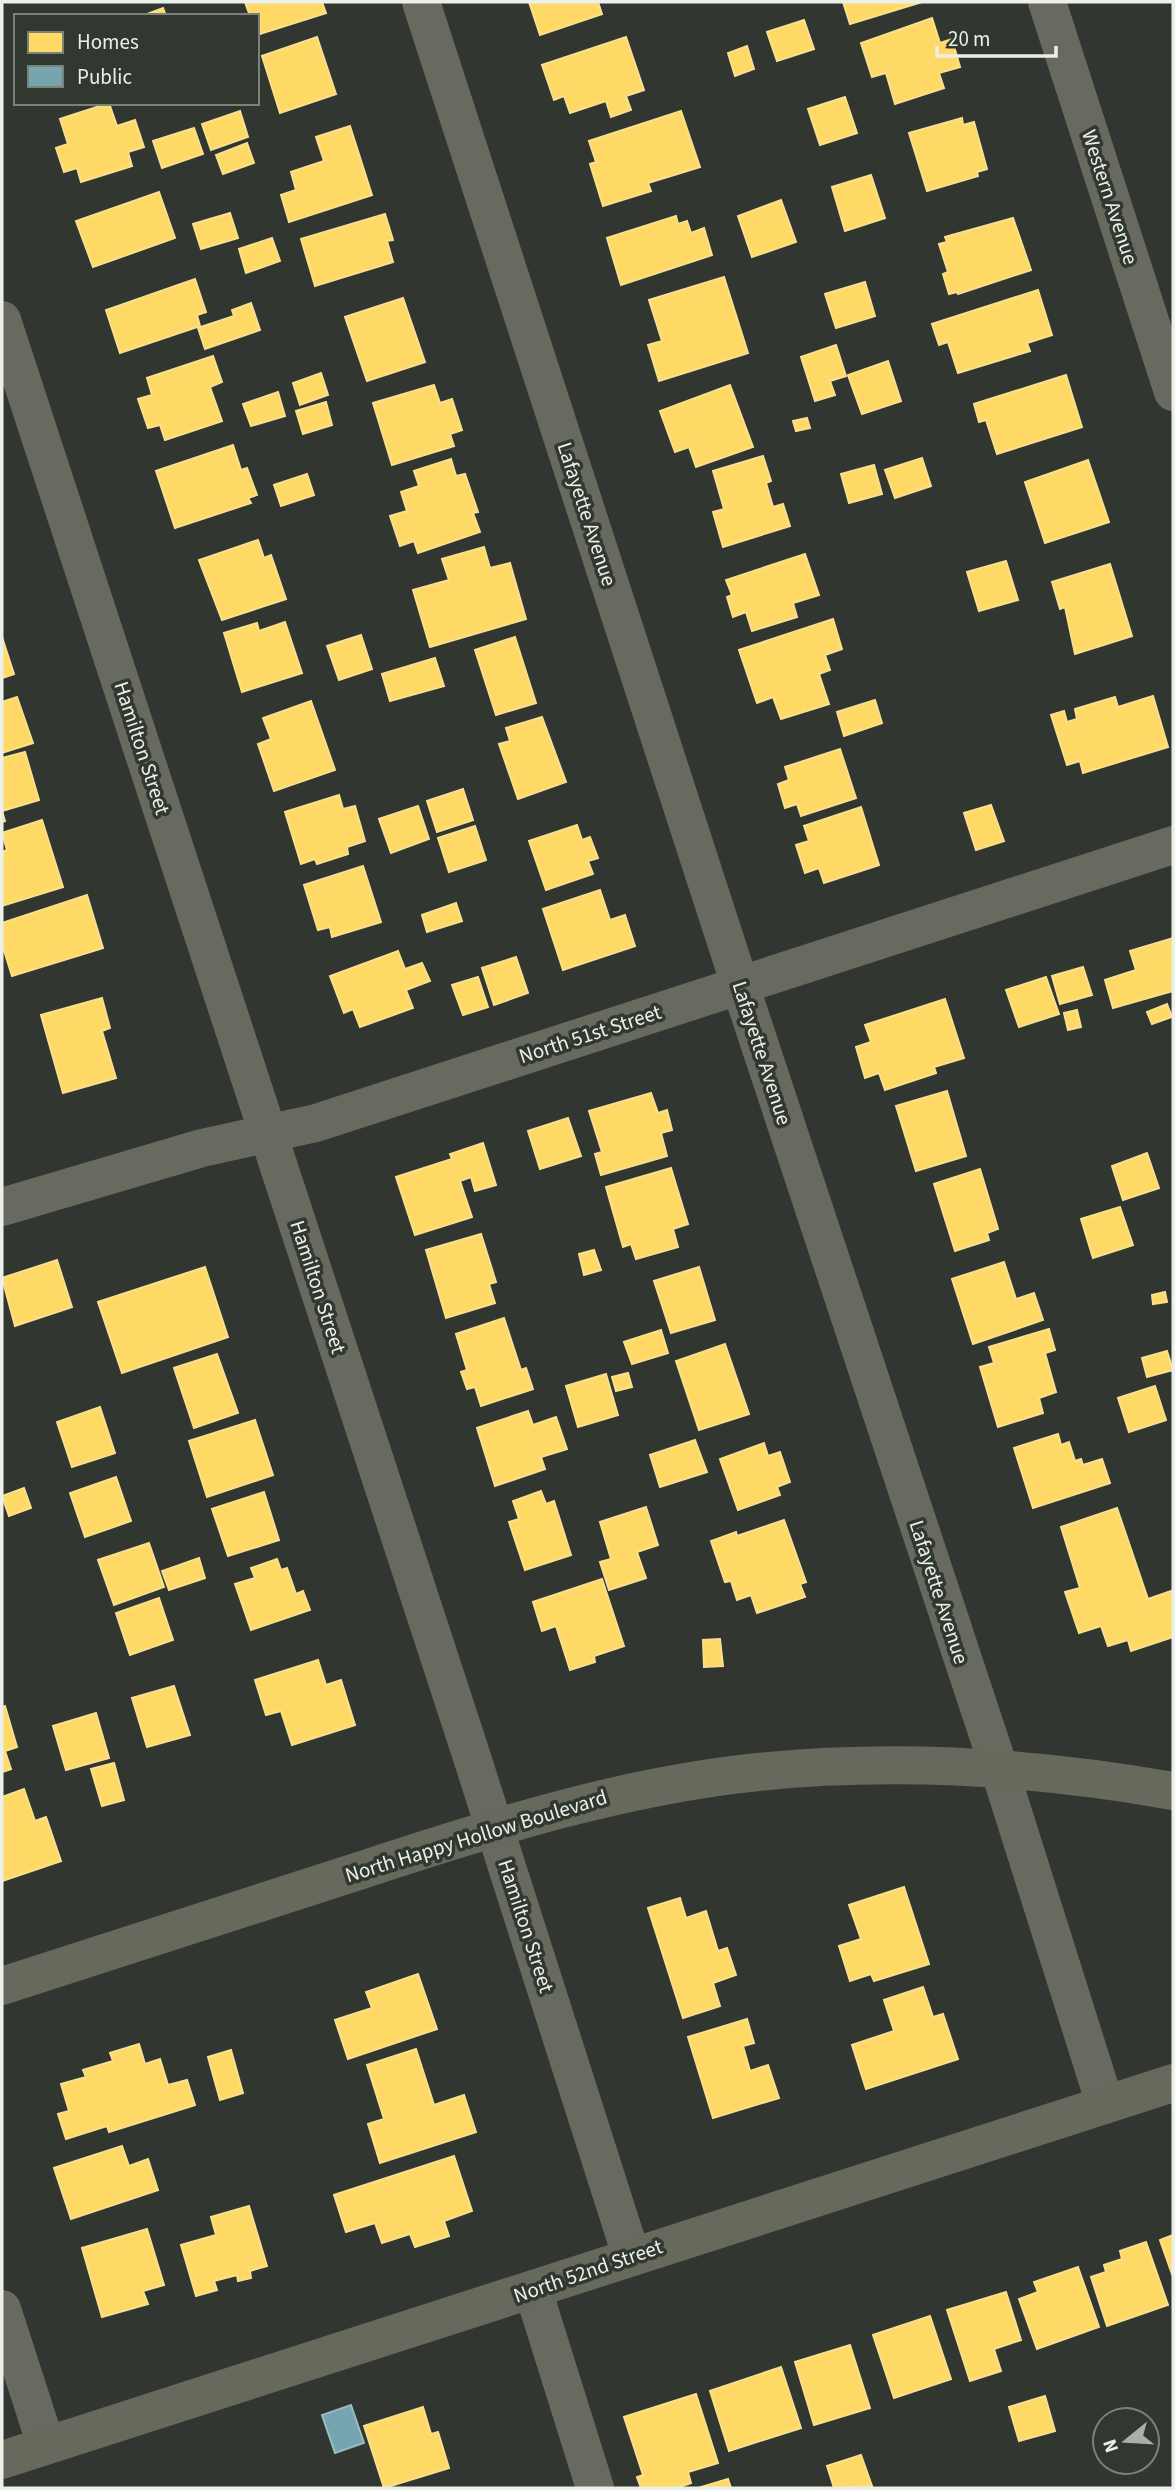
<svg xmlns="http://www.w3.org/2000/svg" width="1175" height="2490" viewBox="0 0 1175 2490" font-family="'Source Sans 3',sans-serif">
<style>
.homes{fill:#ffd966;stroke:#f9e08e;stroke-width:2}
.public{fill:#76a5af;stroke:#99bcc1;stroke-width:2}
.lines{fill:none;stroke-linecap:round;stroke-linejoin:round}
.street{stroke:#686a5f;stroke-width:38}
.secondary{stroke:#68695d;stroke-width:38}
.labels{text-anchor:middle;stroke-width:7;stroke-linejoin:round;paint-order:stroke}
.street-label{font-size:21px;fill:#ebf0ea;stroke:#30382f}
</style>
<rect width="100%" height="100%" fill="#313631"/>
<g class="homes">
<polygon points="245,2 322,2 326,13 257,35 257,16 250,16"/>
<polygon points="529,2 598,2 602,14 540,35"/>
<polygon points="843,2 922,2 850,24"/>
<polygon points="163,8 166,16 142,16"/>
<polygon points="932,18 940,43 952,39 960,67 939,73 944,88 895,104 886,73 872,77 861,43"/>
<polygon points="804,20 814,49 777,61 767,32"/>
<polygon points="317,37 336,94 280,113 262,56"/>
<polygon points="626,37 644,90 626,96 631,110 611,117 606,101 570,113 564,96 554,100 542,65"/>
<polygon points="747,46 754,69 735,76 728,53"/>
<polygon points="845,97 857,133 820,145 808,109"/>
<polygon points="109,103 117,126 135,120 144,147 128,152 132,166 81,182 77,168 64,172 56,148 68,144 60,119"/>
<polygon points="240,111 248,137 211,150 202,124"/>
<polygon points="681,111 700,167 648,183 651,191 603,206 590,164 596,162 589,141"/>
<polygon points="962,118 963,125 974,122 987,169 977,172 978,176 927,191 909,133"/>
<polygon points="350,126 372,195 289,222 281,195 296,190 291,172 324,161 316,137"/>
<polygon points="194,128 203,154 162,168 153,141"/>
<polygon points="247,143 254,163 223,174 216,155"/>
<polygon points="871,175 885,218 845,231 832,187"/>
<polygon points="159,192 175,238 93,267 76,221"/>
<polygon points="781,200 796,242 752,257 738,216"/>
<polygon points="230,213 238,238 201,249 193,224"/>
<polygon points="385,214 393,240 387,241 393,262 315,286 301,239"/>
<polygon points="676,216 678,224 687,221 691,233 704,228 712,255 621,285 607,238"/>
<polygon points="1013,218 1031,270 958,294 957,292 949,294 943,274 948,272 939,244 947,242 945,237"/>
<polygon points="272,238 280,261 246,273 239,249"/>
<polygon points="724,277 748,353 659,381 648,345 662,341 649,300"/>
<polygon points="195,279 206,312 197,315 200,326 120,353 106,310"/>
<polygon points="865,282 875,316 836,328 825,294"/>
<polygon points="1038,290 1052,335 1027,343 1030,351 958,373 948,342 939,345 932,324"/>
<polygon points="403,298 425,362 367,381 345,317"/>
<polygon points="251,303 260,330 205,349 198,328 234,316 232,310"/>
<polygon points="836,345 846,376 830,381 835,395 815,401 801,357"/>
<polygon points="213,356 222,382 210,387 222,421 165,440 160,425 148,428 138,399 152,395 147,378"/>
<polygon points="888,361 901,401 862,414 848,375"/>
<polygon points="321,373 328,395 300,405 293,383"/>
<polygon points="1066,375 1082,427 997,454 986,420 979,422 974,404"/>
<polygon points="434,385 440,403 452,399 462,430 450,434 454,446 392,465 373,403"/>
<polygon points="730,385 753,447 696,467 689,447 675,452 660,411"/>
<polygon points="278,392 285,416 251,426 243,404"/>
<polygon points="326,402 332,425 303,434 296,411"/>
<polygon points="807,418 810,428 796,431 793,421"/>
<polygon points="233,445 241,470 247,468 257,495 248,498 251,503 175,528 156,471"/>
<polygon points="763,456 771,481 766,483 773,507 783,504 790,526 723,547 713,512 724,509 713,471"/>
<polygon points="922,458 931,486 895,498 885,470"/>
<polygon points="451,459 456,476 465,474 478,512 473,513 480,532 418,553 414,541 400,546 390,516 407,511 401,492 419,486 414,471"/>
<polygon points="1088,460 1109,522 1045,543 1025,482"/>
<polygon points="874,465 882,494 849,503 841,474"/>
<polygon points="307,474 314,495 281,506 274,485"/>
<polygon points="258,540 264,558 271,555 286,599 222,620 199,560"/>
<polygon points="484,547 490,568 510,563 526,619 430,647 413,590 449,580 442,559"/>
<polygon points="805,554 819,595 793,603 797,617 752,631 746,612 733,617 727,597 732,595 726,580"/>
<polygon points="1006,561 1018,600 979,611 967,572"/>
<polygon points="1110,564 1132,636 1075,654 1065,607 1060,609 1052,582"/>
<polygon points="833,619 842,649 825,655 830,670 819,674 829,704 781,719 773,697 757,703 739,650"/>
<polygon points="285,622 302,673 242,692 224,633 257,623 259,631"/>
<polygon points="361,635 372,669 339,680 327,646"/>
<polygon points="2,637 14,674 2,678"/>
<polygon points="515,637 536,703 496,715 475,650"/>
<polygon points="435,658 444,686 390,701 382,674"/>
<polygon points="1153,696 1168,747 1083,773 1080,761 1067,765 1051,715 1064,711 1067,722 1077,719 1075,709 1115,697 1118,707"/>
<polygon points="17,697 33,743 2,753 2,702"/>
<polygon points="875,700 882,723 844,736 837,712"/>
<polygon points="311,701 335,770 274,791 258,744 271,739 263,718"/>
<polygon points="542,717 566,782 518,799 499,744 510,741 506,728"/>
<polygon points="840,749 856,798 801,816 797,804 785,808 778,784 789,780 785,767"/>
<polygon points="25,752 39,800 2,811 5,821 2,822 2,758"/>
<polygon points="463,789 473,820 437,832 427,801"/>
<polygon points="339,795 343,809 355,806 365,841 347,847 348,854 317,864 315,859 301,864 285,812"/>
<polygon points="991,805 1004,841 976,850 964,813"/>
<polygon points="418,806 429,839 391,853 379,819"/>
<polygon points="861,807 879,865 824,883 819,868 805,873 796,845 809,841 804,826"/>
<polygon points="42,820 63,887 2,906 2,852 7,850 2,833"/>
<polygon points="577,825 582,840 590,837 598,858 588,861 593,874 546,890 529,841"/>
<polygon points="475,826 486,860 449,872 438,838"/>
<polygon points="363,866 381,922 332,937 330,927 318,930 304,885"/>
<polygon points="600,890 610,920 625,915 635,946 563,970 543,909"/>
<polygon points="87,895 103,948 12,976 2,944 2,923"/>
<polygon points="456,903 462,921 427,932 422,915"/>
<polygon points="1173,938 1173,991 1113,1008 1105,980 1136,970 1130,951"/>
<polygon points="398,951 405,969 422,963 430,981 406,990 413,1008 360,1027 353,1009 344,1013 330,976"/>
<polygon points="516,957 528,993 494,1005 482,968"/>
<polygon points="1083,967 1092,995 1060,1004 1052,976"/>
<polygon points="478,977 488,1007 463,1015 452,985"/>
<polygon points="1046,977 1059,1014 1019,1027 1006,990"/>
<polygon points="102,998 110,1028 102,1031 116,1078 63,1093 41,1015"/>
<polygon points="945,999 964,1058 934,1067 936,1073 885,1090 879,1073 865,1078 856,1047 871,1042 865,1025"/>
<polygon points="1167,1004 1172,1017 1152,1024 1147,1012"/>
<polygon points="1077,1010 1081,1027 1068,1030 1064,1013"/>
<polygon points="947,1091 966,1156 916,1171 896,1106"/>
<polygon points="651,1093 658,1113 667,1110 672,1130 661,1133 667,1156 601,1175 595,1154 602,1152 589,1111"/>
<polygon points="568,1118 581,1156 540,1169 528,1131"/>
<polygon points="483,1143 496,1185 475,1191 471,1177 460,1181 472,1217 415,1235 396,1177 452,1159 450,1154"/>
<polygon points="1147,1153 1159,1188 1123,1200 1112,1166"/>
<polygon points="671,1168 688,1224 673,1229 678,1247 636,1259 631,1244 623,1247 606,1187"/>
<polygon points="980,1169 998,1229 987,1233 989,1240 955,1251 934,1184"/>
<polygon points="1120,1207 1133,1245 1093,1258 1081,1219"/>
<polygon points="481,1234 496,1282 489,1284 495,1303 446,1318 426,1250"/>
<polygon points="594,1250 601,1270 584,1275 579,1254"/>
<polygon points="57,1260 72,1307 15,1326 2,1278"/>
<polygon points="1004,1262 1016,1299 1034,1293 1043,1320 973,1344 952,1279"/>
<polygon points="205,1267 228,1337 122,1373 98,1302"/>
<polygon points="699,1267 715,1320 671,1333 654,1281"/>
<polygon points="1165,1292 1167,1302 1153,1304 1152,1295"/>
<polygon points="504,1318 521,1370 526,1368 533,1389 481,1406 475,1387 467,1389 461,1372 467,1370 456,1334"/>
<polygon points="1049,1329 1055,1350 1045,1353 1056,1392 1039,1398 1043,1413 998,1427 980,1367 994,1363 989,1347"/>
<polygon points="661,1330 668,1353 632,1364 624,1342"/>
<polygon points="725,1344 749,1414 699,1430 676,1361"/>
<polygon points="1167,1351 1173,1370 1147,1377 1142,1358"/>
<polygon points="217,1354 238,1413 194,1428 174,1368"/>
<polygon points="628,1373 632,1387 616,1391 612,1377"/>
<polygon points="606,1374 618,1415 578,1427 566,1386"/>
<polygon points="1155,1386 1166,1420 1129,1432 1118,1398"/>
<polygon points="100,1407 115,1453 72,1467 57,1422"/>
<polygon points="528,1411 533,1425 556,1417 567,1449 541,1457 545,1469 495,1486 477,1428"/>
<polygon points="255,1420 273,1475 207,1497 189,1441"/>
<polygon points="1058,1434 1061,1445 1069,1442 1075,1461 1081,1459 1083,1465 1102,1459 1110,1483 1033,1508 1014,1448"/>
<polygon points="695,1440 707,1472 660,1487 650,1455"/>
<polygon points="764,1443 768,1456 780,1452 790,1482 777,1487 780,1495 738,1510 720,1459"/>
<polygon points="116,1477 131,1521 85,1537 70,1493"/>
<polygon points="24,1488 31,1508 9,1516 2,1496"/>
<polygon points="541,1491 546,1504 554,1501 571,1555 525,1570 509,1522 519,1519 513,1501"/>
<polygon points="264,1492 279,1540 228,1556 212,1509"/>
<polygon points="646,1507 658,1545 637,1552 646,1578 609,1590 600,1562 611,1559 600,1522"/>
<polygon points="1117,1508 1148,1599 1171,1591 1173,1597 1173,1637 1131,1651 1128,1640 1108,1646 1101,1626 1079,1633 1065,1592 1080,1588 1061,1527"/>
<polygon points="784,1520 806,1582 800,1584 805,1597 757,1613 751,1595 737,1600 731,1581 725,1582 711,1541 736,1532 737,1536"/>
<polygon points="149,1543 164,1587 114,1605 98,1560"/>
<polygon points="199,1558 205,1578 169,1590 162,1571"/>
<polygon points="277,1559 281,1570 287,1568 296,1594 303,1591 310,1610 251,1630 235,1584 255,1578 251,1568"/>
<polygon points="602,1579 624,1646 594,1656 595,1662 570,1670 556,1626 542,1631 533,1602"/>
<polygon points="159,1598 173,1640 130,1655 116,1613"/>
<polygon points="720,1639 723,1666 704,1667 703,1640"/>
<polygon points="318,1660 326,1685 341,1680 355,1725 292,1745 281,1711 266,1715 255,1680"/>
<polygon points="174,1686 190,1735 147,1747 132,1698"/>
<polygon points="5,1706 17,1747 5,1751 11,1769 2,1772 2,1707"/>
<polygon points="96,1713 109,1758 66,1770 53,1726"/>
<polygon points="114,1763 124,1800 102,1806 91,1769"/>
<polygon points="24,1789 35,1821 46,1817 61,1861 2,1881 2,1797"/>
<polygon points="904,1887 929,1964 874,1981 871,1974 850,1981 839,1946 861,1939 849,1905"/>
<polygon points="680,1898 686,1918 706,1911 718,1951 727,1948 736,1975 713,1983 720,2006 683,2018 648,1908"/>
<polygon points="418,1974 437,2029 348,2059 335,2020 372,2008 366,1992"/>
<polygon points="923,1987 933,2017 943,2014 958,2059 866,2089 852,2045 894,2031 884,2000"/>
<polygon points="747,2019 754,2043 743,2046 750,2071 768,2065 779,2098 713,2118 688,2037"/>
<polygon points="139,2044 145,2064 160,2059 168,2085 187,2080 195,2105 109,2132 107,2126 66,2139 58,2114 69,2111 61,2084 86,2077 83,2070 113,2061 110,2053"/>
<polygon points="416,2049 434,2105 464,2095 476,2132 380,2163 368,2124 384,2119 367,2065"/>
<polygon points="231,2050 243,2093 220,2100 208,2057"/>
<polygon points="122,2146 129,2166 148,2159 158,2190 71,2219 54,2168"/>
<polygon points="454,2156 472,2211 444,2221 449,2236 415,2247 410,2234 382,2243 375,2223 346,2232 334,2195"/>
<polygon points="249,2206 267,2266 250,2271 251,2278 238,2281 237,2275 214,2281 217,2290 196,2296 181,2245 216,2235 211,2217"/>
<polygon points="147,2229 164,2285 143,2291 148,2304 102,2317 82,2248"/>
<polygon points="1173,2235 1173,2277 1160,2240"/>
<polygon points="1146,2242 1168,2305 1107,2326 1091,2277 1106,2272 1104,2265 1122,2259 1120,2251"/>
<polygon points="1078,2267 1099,2327 1037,2349 1019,2299 1038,2292 1034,2282"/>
<polygon points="1006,2292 1021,2340 994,2349 1001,2371 970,2381 947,2310"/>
<polygon points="930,2316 951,2379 894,2398 873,2335"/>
<polygon points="850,2345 870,2408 814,2425 795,2362"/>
<polygon points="781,2367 801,2428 729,2451 710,2391"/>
<polygon points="696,2394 718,2463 688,2472 691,2483 676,2488 641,2488 637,2477 643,2475 624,2417"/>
<polygon points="1045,2396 1055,2431 1019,2441 1009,2407"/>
<polygon points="423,2407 431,2434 438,2432 449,2468 384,2488 364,2426"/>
<polygon points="861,2455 872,2486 834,2488 827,2466"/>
<polygon points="728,2479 731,2488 698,2488"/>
</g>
<polygon class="public" points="351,2405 364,2443 335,2453 322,2415"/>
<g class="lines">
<g class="street">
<polyline points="421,2 740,985 999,1768 1105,2104"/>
<polyline points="1047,2 1173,392"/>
<polyline points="2,320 469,1748 631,2255"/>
<polyline points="2,1207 202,1148 316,1123 1173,845"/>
<polyline points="533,2290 595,2488"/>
<polyline points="2,2309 46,2445"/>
</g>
<g class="secondary">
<path d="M2 1986C123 1947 244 1908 365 1869 493 1827 622 1786 758 1772 896 1758 1037 1767 1173 1791"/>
<polyline points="2,2460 1173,2083"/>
</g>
</g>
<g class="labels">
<g class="street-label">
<text transform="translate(1110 197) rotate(72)" y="7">Western Avenue</text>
<text transform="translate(587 514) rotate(72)" y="7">Lafayette Avenue</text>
<text transform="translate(142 748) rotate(72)" y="7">Hamilton Street</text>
<text transform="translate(590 1034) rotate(-18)" y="7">North 51st Street</text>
<text transform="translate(762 1053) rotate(72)" y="7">Lafayette Avenue</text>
<text transform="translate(318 1287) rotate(72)" y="7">Hamilton Street</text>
<text transform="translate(939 1592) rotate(72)" y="7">Lafayette Avenue</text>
<text transform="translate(476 1836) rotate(-17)" y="7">North Happy Hollow Boulevard</text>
<text transform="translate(526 1926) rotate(72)" y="7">Hamilton Street</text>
<text transform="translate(588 2271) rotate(-19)" y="7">North 52nd Street</text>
</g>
</g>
<rect width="1175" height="2490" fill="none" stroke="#ebf0ea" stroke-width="7"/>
<rect x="14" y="14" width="245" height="91" fill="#30382f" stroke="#7b827a" stroke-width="2"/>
<rect x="28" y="32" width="35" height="21" fill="#ffd966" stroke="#7b827a" stroke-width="2"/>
<text x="77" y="49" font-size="21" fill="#ebf0ea">Homes</text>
<rect x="28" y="66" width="35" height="21" fill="#76a5af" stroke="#7b827a" stroke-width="2"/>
<text x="77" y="84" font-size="21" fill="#ebf0ea">Public</text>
<g transform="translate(1126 2441) rotate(252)"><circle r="33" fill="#30382f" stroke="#7b827a" stroke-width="2"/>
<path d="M0-5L12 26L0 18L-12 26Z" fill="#aaafa9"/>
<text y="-10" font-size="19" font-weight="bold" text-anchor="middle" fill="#ebf0ea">N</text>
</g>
<path d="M937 46v10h119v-10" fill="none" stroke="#ebf0ea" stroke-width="3.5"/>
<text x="948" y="46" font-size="21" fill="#ebf0ea" stroke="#30382f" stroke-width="5" paint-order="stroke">20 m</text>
</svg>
